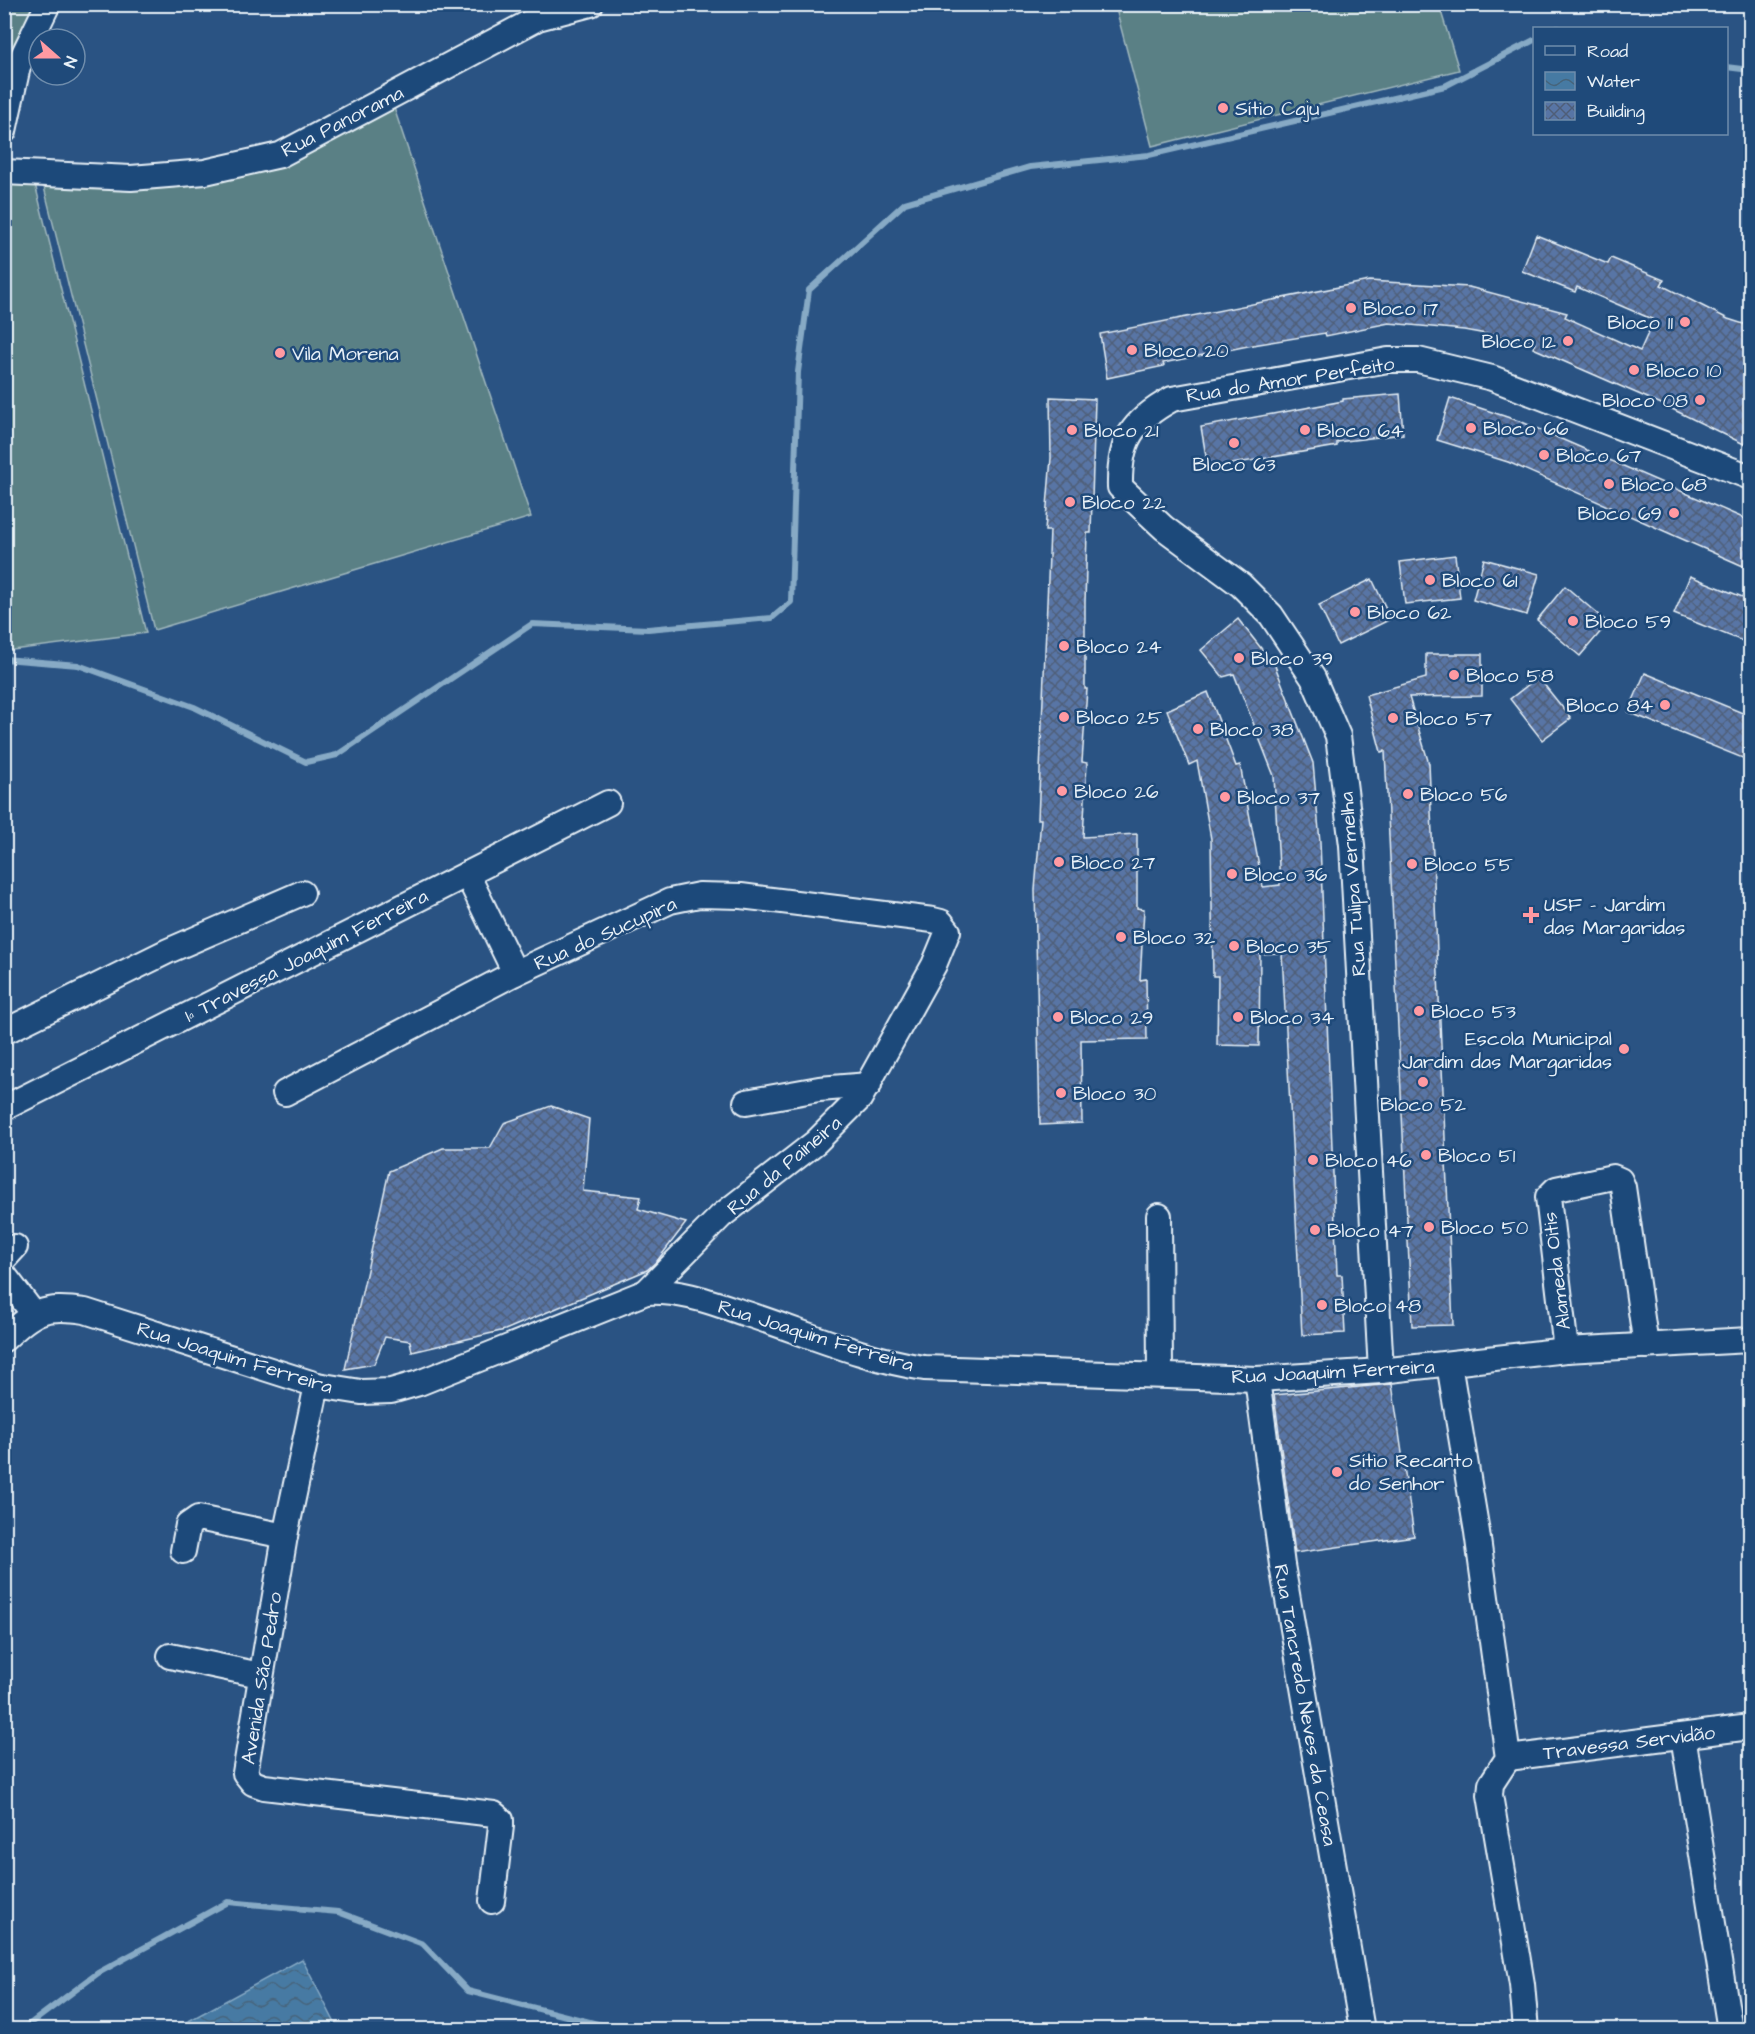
<svg xmlns="http://www.w3.org/2000/svg" width="1755" height="2034" viewBox="0 0 1755 2034" font-family="'Architects Daughter',sans-serif">
<style>
.garden{fill:#5a8085;stroke:#a1b8be;stroke-width:1.5}
.water{fill:url(#water-waves);stroke:#87aac5;stroke-width:1.5}
.lines{fill:none;stroke-linecap:round;stroke-linejoin:round}
.stream{stroke:#87aac5;stroke-width:6}
.building{fill:url(#building-cross-hatch);stroke:#e8f1f8;stroke-width:1.5}
.minor-casing{stroke:#e8f1f8;stroke-width:28}
.minor{stroke:#1f4a7a;stroke-width:24}
.poi-dot{fill:#ff9aa2;stroke:#1f4a7a;stroke-width:2}
.labels{text-anchor:middle;stroke-width:5;stroke-linejoin:round;paint-order:stroke}
.poi-label{font-size:20px;fill:#e8f1f8;stroke:#1f4a7a;text-anchor:start}
.street-label{font-size:20px;fill:#e8f1f8;stroke:#1f4a7a}
</style>
<defs>
<pattern id="water-waves" width="16" height="10" patternUnits="userSpaceOnUse" patternTransform="scale(1.5)"><rect width="16" height="10" fill="#467aa3"/><path d="M0 5q4-4 8 0t8 0" fill="none" stroke="#46647b"/></pattern>
<pattern id="building-cross-hatch" width="8" height="8" patternUnits="userSpaceOnUse" patternTransform="scale(1.5)"><rect width="8" height="8" fill="#5875a5"/><path d="M0 0l8 8M0 8l8-8" fill="none" stroke="#4f5e78"/></pattern>
</defs>
<rect width="100%" height="100%" fill="#2a5383"/>
<filter id="ink" filterUnits="userSpaceOnUse"><feTurbulence type="fractalNoise" baseFrequency=".0167" numOctaves="2"/><feDisplacementMap in="SourceGraphic" scale="12" xChannelSelector="R" yChannelSelector="G"/><feConvolveMatrix kernelMatrix="1 2 1 2 8 2 1 2 1" color-interpolation-filters="sRGB"/></filter>
<g filter="url(#ink)">
<g class="garden">
<polygon points="5,5 34,5 10,52 5,78"/>
<polygon points="1115,5 1439,5 1459,70 1152,146"/>
<polygon points="391,99 531,517 154,630 42,179 258,169"/>
<polygon points="4,174 34,180 146,633 5,651"/>
</g>
<polygon class="water" points="302,1959 338,2029 174,2029"/>
<g class="lines">
<g class="stream">
<polyline points="1556,28 1558,28"/>
<polyline points="1726,67 1750,70"/>
<polyline points="4,659 78,665 194,707 306,762 337,755 532,624 648,629 772,618 791,602 798,372 809,290 905,203 1030,167 1149,155 1445,86 1534,40"/>
<polyline points="22,2030 98,1973 228,1902 338,1912 423,1944 468,1991 621,2030"/>
</g>
</g>
<g class="building">
<polygon points="1536,235 1608,264 1611,258 1664,280 1661,285 1728,319 1750,326 1750,447 1666,406 1533,348 1535,343 1464,330 1389,323 1326,336 1325,333 1253,345 1163,363 1164,366 1107,378 1100,334 1369,281 1469,287 1567,313 1565,317 1640,351 1654,320 1577,287 1575,292 1522,271"/>
<polygon points="1400,394 1403,434 1337,442 1337,446 1208,468 1201,427 1343,401 1343,399"/>
<polygon points="1050,397 1095,399 1091,533 1087,533 1085,603 1085,689 1087,689 1082,762 1087,763 1083,837 1137,834 1137,908 1144,909 1140,980 1146,979 1147,1039 1081,1040 1082,1123 1040,1125 1035,890 1041,819 1038,819 1050,531 1045,531 1051,458"/>
<polygon points="1450,398 1522,422 1750,521 1750,569 1508,462 1437,440"/>
<polygon points="1455,555 1460,598 1405,604 1400,562"/>
<polygon points="1484,559 1539,574 1527,615 1473,600"/>
<polygon points="1690,576 1750,600 1750,644 1674,614"/>
<polygon points="1372,579 1391,619 1338,645 1319,605"/>
<polygon points="1565,586 1608,623 1580,656 1537,620"/>
<polygon points="1238,619 1275,666 1313,763 1320,842 1337,1275 1342,1275 1345,1333 1302,1335 1282,953 1260,954 1259,1046 1217,1045 1218,976 1213,976 1211,839 1197,761 1189,765 1167,710 1208,692 1236,766 1240,765 1263,887 1280,885 1274,776 1234,674 1223,677 1201,650"/>
<polygon points="1426,654 1482,654 1482,696 1409,697 1429,764 1453,1325 1412,1326 1385,751 1381,752 1366,695 1426,678"/>
<polygon points="1645,673 1750,716 1750,761 1628,712"/>
<polygon points="1538,677 1571,718 1542,740 1510,699"/>
<polygon points="551,1106 589,1119 583,1191 641,1197 638,1209 686,1223 657,1261 647,1270 505,1330 412,1352 410,1341 385,1337 374,1364 345,1369 389,1171 443,1148 490,1148 504,1123"/>
<polygon points="1392,1384 1414,1536 1295,1553 1274,1395"/>
</g>
<g class="lines">
<g class="minor-casing">
<g id="minor">
<polyline points="4,131 18,66 48,4"/>
<polyline points="4,172 131,178 205,172 280,155 538,18 591,4"/>
<polyline points="467,874 515,973 670,901 699,895 741,896 933,920 941,922 948,931 934,965 860,1098 816,1142 721,1216 646,1292"/>
<polyline points="4,1032 168,951 302,893"/>
<polyline points="285,1093 515,973"/>
<polyline points="746,1102 819,1089 869,1085"/>
<polyline points="4,1108 608,803"/>
<polyline points="1159,1216 1160,1375"/>
<polyline points="4,1259 15,1247"/>
<polyline points="4,1275 33,1313"/>
<path d="M4 1339C35 1311 43 1305 85 1311L317 1385 361 1392 391 1391 419 1383 646 1292C680 1290 711 1302 744 1313 803 1332 863 1359 924 1368L1257 1379 1381 1371 1566 1350 1750 1340"/>
<polyline points="1566,1350 1548,1197 1556,1189 1613,1177 1620,1180 1623,1187 1646,1346"/>
<polyline points="1449,1364 1477,1532 1508,1758 1491,1784 1490,1795 1522,1984 1526,2030"/>
<path d="M1381 1371 1352 845 1338 736 1313 678 1271 615 1241 585 1164 528 1120 487C1119 440 1132 421 1172 399L1388 360H1418L1492 378 1750 477"/>
<polyline points="1257,1379 1282,1565 1362,2030"/>
<polyline points="317,1385 285,1536 245,1773 253,1783 264,1787 494,1814 501,1820 501,1826 492,1901"/>
<polyline points="183,1551 188,1525 198,1518 285,1536"/>
<polyline points="170,1656 260,1675"/>
<polyline points="1683,1736 1730,2030"/>
<polyline points="1508,1758 1750,1727"/>
</g>
</g>
<use href="#minor" class="minor"/>
</g>
</g>
<g class="poi-dot">
<circle cx="1223" cy="108" r="6"/>
<circle cx="1351" cy="308" r="6"/>
<circle cx="1685" cy="322" r="6"/>
<circle cx="1568" cy="341" r="6"/>
<circle cx="1132" cy="350" r="6"/>
<circle cx="280" cy="353" r="6"/>
<circle cx="1634" cy="370" r="6"/>
<circle cx="1700" cy="400" r="6"/>
<circle cx="1471" cy="428" r="6"/>
<circle cx="1072" cy="430" r="6"/>
<circle cx="1305" cy="430" r="6"/>
<circle cx="1234" cy="443" r="6"/>
<circle cx="1544" cy="455" r="6"/>
<circle cx="1609" cy="484" r="6"/>
<circle cx="1070" cy="502" r="6"/>
<circle cx="1674" cy="513" r="6"/>
<circle cx="1430" cy="580" r="6"/>
<circle cx="1355" cy="612" r="6"/>
<circle cx="1573" cy="621" r="6"/>
<circle cx="1064" cy="646" r="6"/>
<circle cx="1239" cy="658" r="6"/>
<circle cx="1454" cy="675" r="6"/>
<circle cx="1665" cy="705" r="6"/>
<circle cx="1064" cy="717" r="6"/>
<circle cx="1393" cy="718" r="6"/>
<circle cx="1198" cy="729" r="6"/>
<circle cx="1062" cy="791" r="6"/>
<circle cx="1408" cy="794" r="6"/>
<circle cx="1225" cy="797" r="6"/>
<circle cx="1059" cy="862" r="6"/>
<circle cx="1412" cy="864" r="6"/>
<circle cx="1232" cy="874" r="6"/>
<path d="M1528 906h6v6h6v6h-6v6h-6v-6h-6v-6h6z"/>
<circle cx="1121" cy="937" r="6"/>
<circle cx="1234" cy="946" r="6"/>
<circle cx="1419" cy="1011" r="6"/>
<circle cx="1058" cy="1017" r="6"/>
<circle cx="1238" cy="1017" r="6"/>
<circle cx="1624" cy="1049" r="6"/>
<circle cx="1423" cy="1082" r="6"/>
<circle cx="1061" cy="1093" r="6"/>
<circle cx="1426" cy="1155" r="6"/>
<circle cx="1313" cy="1160" r="6"/>
<circle cx="1429" cy="1227" r="6"/>
<circle cx="1315" cy="1230" r="6"/>
<circle cx="1322" cy="1305" r="6"/>
<circle cx="1337" cy="1472" r="6"/>
</g>
<g class="labels">
<g class="poi-label">
<text x="1235" y="115">Sítio Caju</text>
<text x="1363" y="315">Bloco 17</text>
<text x="1673" y="329" text-anchor="end">Bloco 11</text>
<text x="1556" y="348" text-anchor="end">Bloco 12</text>
<text x="1144" y="357">Bloco 20</text>
<text x="292" y="360">Vila Morena</text>
<text x="1646" y="377">Bloco 10</text>
<text x="1688" y="407" text-anchor="end">Bloco 08</text>
<text x="1483" y="435">Bloco 66</text>
<text x="1084" y="437">Bloco 21</text>
<text x="1317" y="437">Bloco 64</text>
<text x="1556" y="462">Bloco 67</text>
<text x="1234" y="471" text-anchor="middle">Bloco 63</text>
<text x="1621" y="491">Bloco 68</text>
<text x="1082" y="509">Bloco 22</text>
<text x="1662" y="520" text-anchor="end">Bloco 69</text>
<text x="1442" y="587">Bloco 61</text>
<text x="1367" y="619">Bloco 62</text>
<text x="1585" y="628">Bloco 59</text>
<text x="1076" y="653">Bloco 24</text>
<text x="1251" y="665">Bloco 39</text>
<text x="1466" y="682">Bloco 58</text>
<text x="1653" y="712" text-anchor="end">Bloco 84</text>
<text x="1076" y="724">Bloco 25</text>
<text x="1405" y="725">Bloco 57</text>
<text x="1210" y="736">Bloco 38</text>
<text x="1074" y="798">Bloco 26</text>
<text x="1420" y="801">Bloco 56</text>
<text x="1237" y="804">Bloco 37</text>
<text x="1071" y="869">Bloco 27</text>
<text x="1424" y="871">Bloco 55</text>
<text x="1244" y="881">Bloco 36</text>
<text x="1544" y="911">USF - Jardim<tspan x="1544" dy="23">das Margaridas</tspan></text>
<text x="1133" y="944">Bloco 32</text>
<text x="1246" y="953">Bloco 35</text>
<text x="1431" y="1018">Bloco 53</text>
<text x="1070" y="1024">Bloco 29</text>
<text x="1250" y="1024">Bloco 34</text>
<text x="1612" y="1045" text-anchor="end">Escola Municipal<tspan x="1612" dy="23">Jardim das Margaridas</tspan></text>
<text x="1073" y="1100">Bloco 30</text>
<text x="1423" y="1111" text-anchor="middle">Bloco 52</text>
<text x="1438" y="1162">Bloco 51</text>
<text x="1325" y="1167">Bloco 46</text>
<text x="1441" y="1234">Bloco 50</text>
<text x="1327" y="1237">Bloco 47</text>
<text x="1334" y="1312">Bloco 48</text>
<text x="1349" y="1467">Sítio Recanto<tspan x="1349" dy="23">do Senhor</tspan></text>
</g>
<g class="street-label">
<text transform="translate(342 121) rotate(-27)" y="7">Rua Panorama</text>
<text transform="translate(1290 379) rotate(-9)" y="7">Rua do Amor Perfeito</text>
<text transform="translate(1352 884) rotate(-94)" y="7">Rua Tulipa Vermelha</text>
<text transform="translate(605 933) rotate(-24)" y="7">Rua do Sucupira</text>
<text transform="translate(306 955) rotate(-27)" y="7">1ª Travessa Joaquim Ferreira</text>
<text transform="translate(784 1165) rotate(-40)" y="7">Rua da Paineira</text>
<text transform="translate(1556 1271) rotate(-97)" y="7">Alameda Oitis</text>
<text transform="translate(816 1335) rotate(17)" y="7">Rua Joaquim Ferreira</text>
<text transform="translate(235 1357) rotate(17)" y="7">Rua Joaquim Ferreira</text>
<text transform="translate(1333 1371) rotate(-3)" y="7">Rua Joaquim Ferreira</text>
<text transform="translate(261 1678) rotate(-81)" y="7">Avenida São Pedro</text>
<text transform="translate(1306 1705) rotate(80)" y="7">Rua Tancredo Neves da Ceasa</text>
<text transform="translate(1629 1742) rotate(-7)" y="7">Travessa Servidão</text>
</g>
</g>
<rect width="1755" height="2034" fill="none" stroke="#1f4a7a" stroke-width="24"/>
<rect x="12" y="12" width="1731" height="2010" fill="none" stroke="#e8f1f8" stroke-width="2" filter="url(#ink)"/>
<rect x="1533" y="27" width="195" height="108" fill="#1f4a7a" stroke="#6f8dac" stroke-width="1.5"/>
<rect x="1545" y="46" width="30" height="9" fill="#1f4a7a" stroke="#6f8dac" stroke-width="1.5"/>
<text x="1587" y="57" font-size="18" fill="#e8f1f8">Road</text>
<rect x="1545" y="72" width="30" height="18" fill="url(#water-waves)" stroke="#6f8dac" stroke-width="1.5"/>
<text x="1587" y="87" font-size="18" fill="#e8f1f8">Water</text>
<rect x="1545" y="102" width="30" height="18" fill="url(#building-cross-hatch)" stroke="#6f8dac" stroke-width="1.5"/>
<text x="1587" y="117" font-size="18" fill="#e8f1f8">Building</text>
<g transform="translate(57 57) rotate(111)"><circle r="28" fill="#1f4a7a" stroke="#6f8dac" stroke-width="1.5"/>
<path d="M0-4.5L10 22L0 15L-10 22Z" fill="#ff9aa2"/>
<text y="-9" font-size="16" font-weight="bold" text-anchor="middle" fill="#e8f1f8">N</text>
</g>
</svg>
